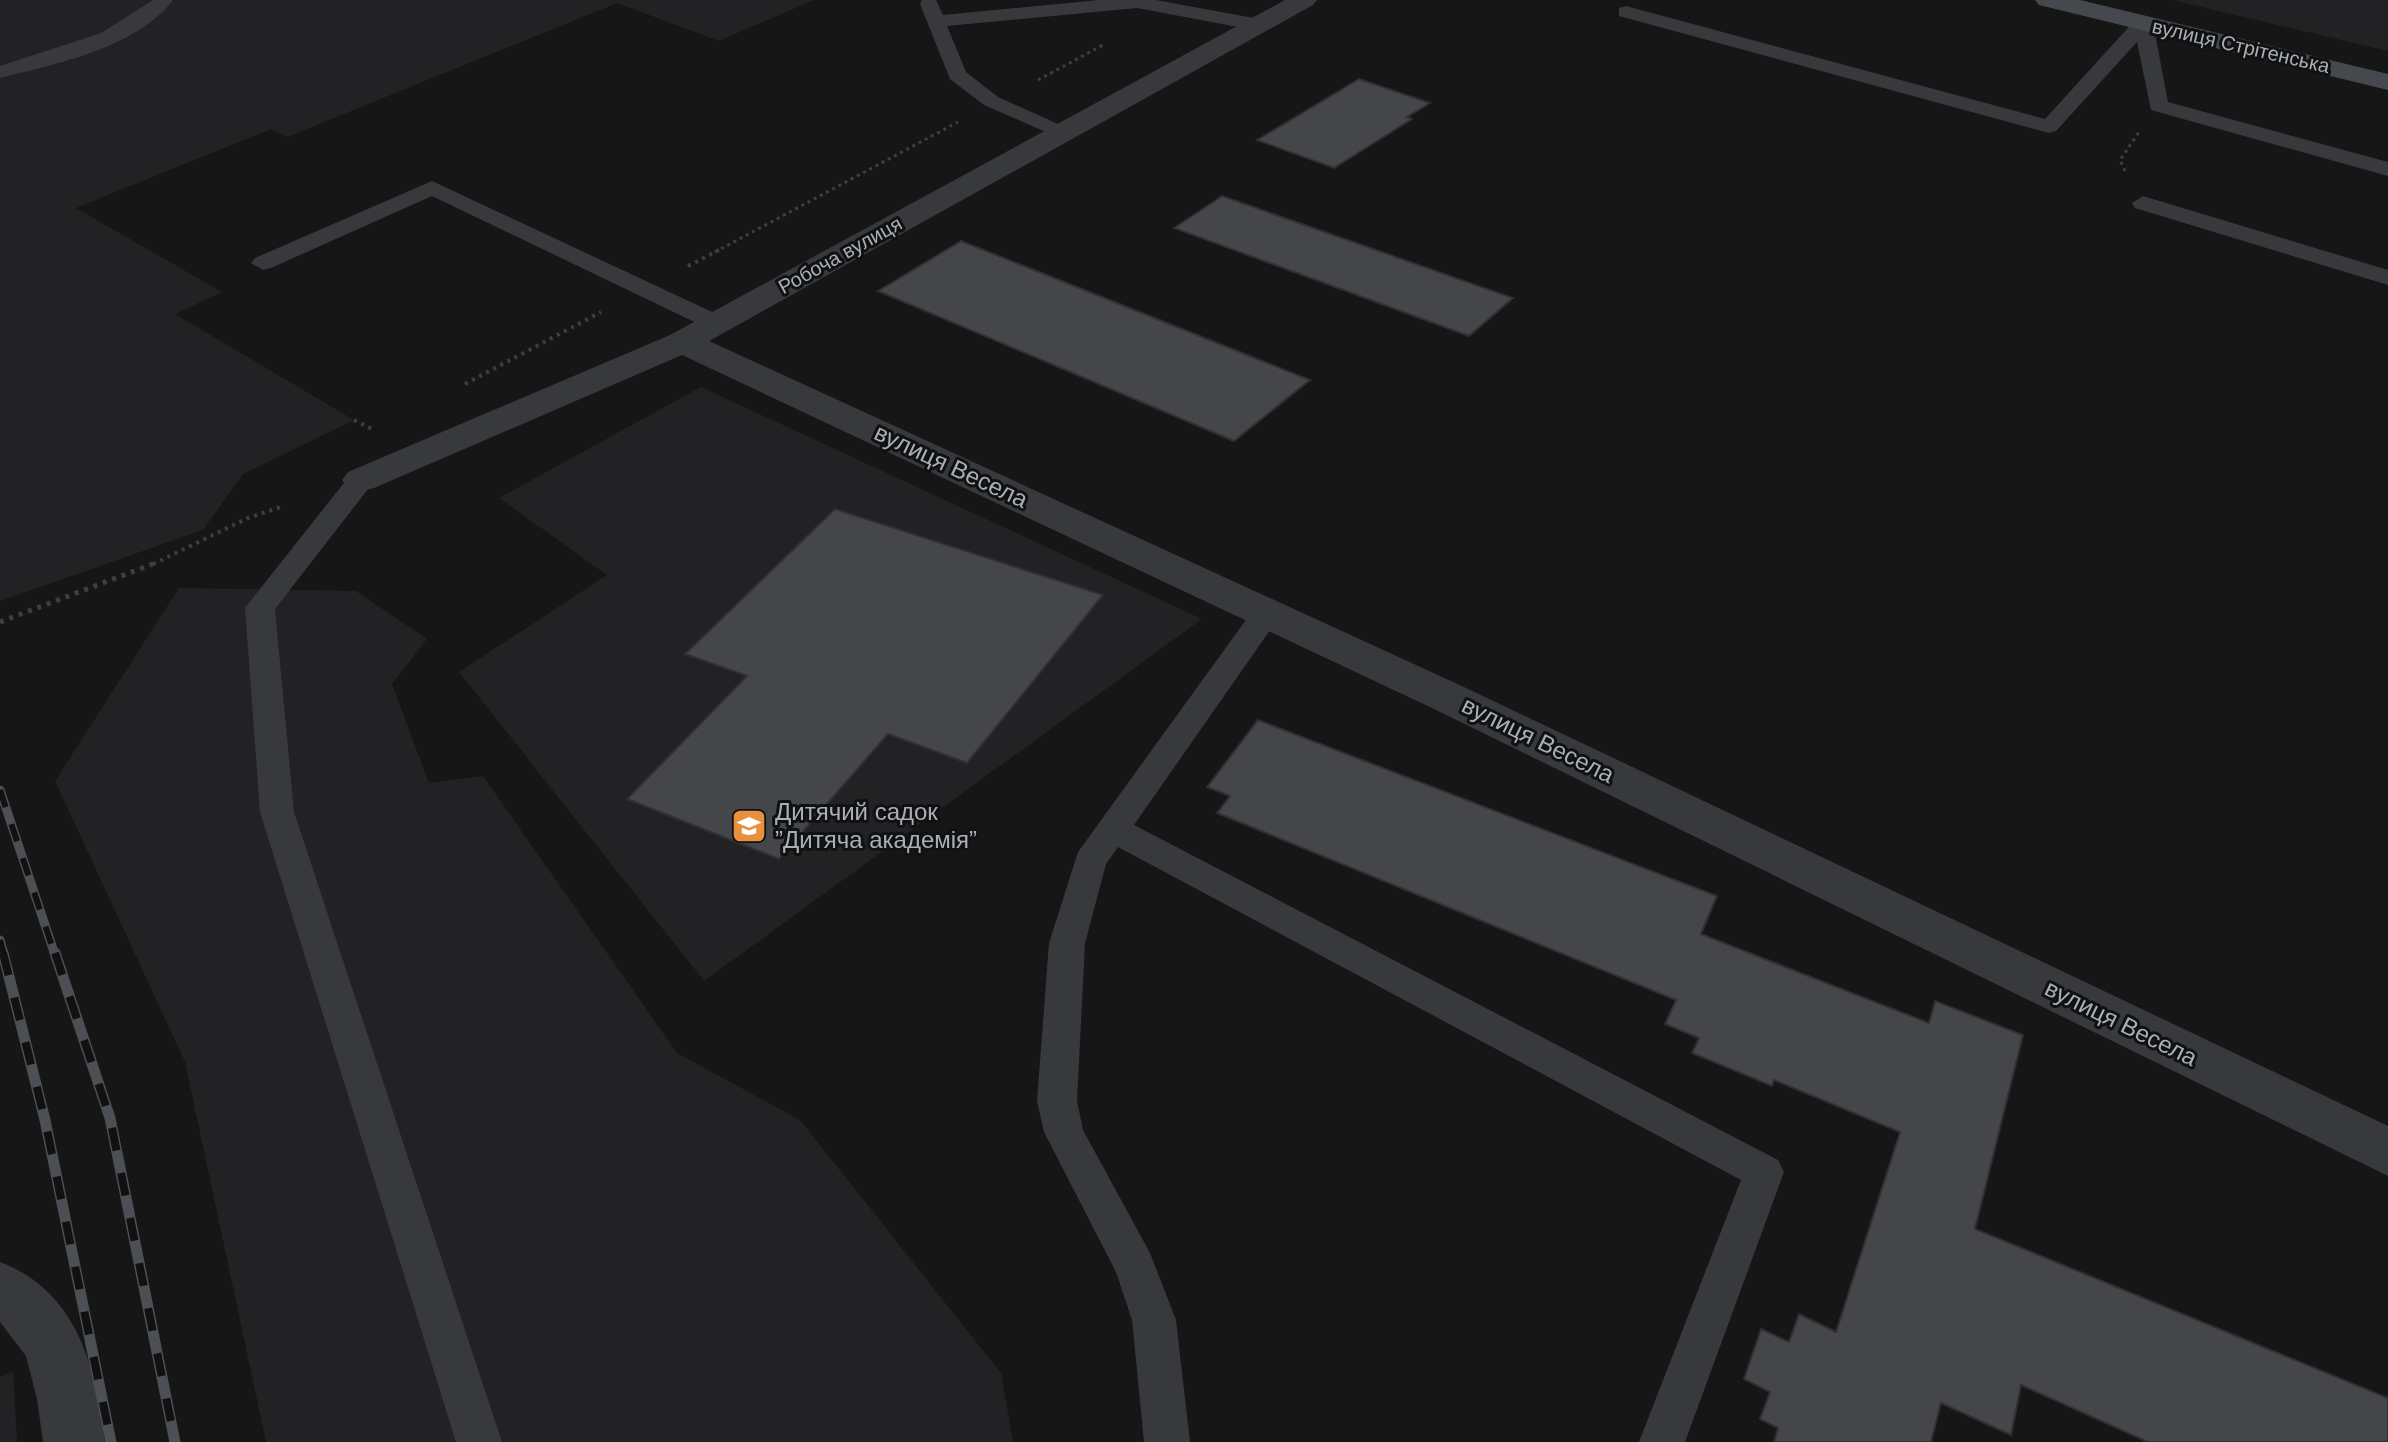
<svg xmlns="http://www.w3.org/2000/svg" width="2388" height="1442" viewBox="0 0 2388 1442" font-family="Arial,sans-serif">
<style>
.built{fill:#222224}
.building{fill:#45464a;stroke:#303033;stroke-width:2}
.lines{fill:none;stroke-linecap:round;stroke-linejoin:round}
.path-far2{stroke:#3d4043;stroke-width:3;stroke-dasharray:3 4;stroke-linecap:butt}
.path-far1{stroke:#3d4043;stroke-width:4;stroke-dasharray:3 5;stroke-linecap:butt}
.path{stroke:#3d4043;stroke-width:5;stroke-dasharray:4 6;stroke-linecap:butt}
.lane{fill:#37393c;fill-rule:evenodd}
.street{fill:#37393c;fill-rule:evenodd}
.secondary{fill:#45484c;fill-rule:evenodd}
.rail-far1-casing{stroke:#4c4f53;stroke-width:9}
.rail-casing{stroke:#4c4f53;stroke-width:11}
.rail-far1{stroke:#111112;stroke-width:6;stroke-dasharray:18;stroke-linecap:butt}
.rail{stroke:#111112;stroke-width:8;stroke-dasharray:23;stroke-linecap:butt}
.labels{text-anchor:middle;stroke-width:6;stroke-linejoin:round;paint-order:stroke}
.far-street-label{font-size:20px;fill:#a8afb7;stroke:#111112}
.street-label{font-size:24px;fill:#a8afb7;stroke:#111112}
.poi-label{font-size:24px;fill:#a8afb7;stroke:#111112;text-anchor:start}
</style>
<rect width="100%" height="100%" fill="#161617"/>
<g class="built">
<polygon points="0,0 814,0 719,41 617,3 287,137 271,129 76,208 222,292 175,314 354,420 243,474 203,530 0,601"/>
<polygon points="2172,0 2388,0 2388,51"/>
<polygon points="701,387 1202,619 704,981 459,672 607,575 499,498"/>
<polygon points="179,588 356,591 427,639 392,684 429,783 483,776 677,1053 800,1120 1001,1373 1013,1442 266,1442 185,1062 55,781"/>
<polygon points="13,1371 17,1442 0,1442 0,1377"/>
</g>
<g class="building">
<polygon points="1359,79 1430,103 1407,117 1412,119 1334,168 1257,140"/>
<polygon points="1222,196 1513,298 1469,336 1174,228"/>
<polygon points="961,241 1082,289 1310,380 1234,441 878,291"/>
<polygon points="835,509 1103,595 967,763 888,734 779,859 627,799 747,676 685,654"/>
<polygon points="1258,720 1717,896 1701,934 1929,1023 1935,1001 2023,1035 1975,1229 2388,1398 2388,1442 2148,1442 2021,1385 2011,1435 1941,1403 1931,1442 1774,1442 1778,1428 1760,1419 1770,1392 1744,1379 1761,1329 1789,1342 1799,1314 1836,1332 1900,1132 1774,1080 1772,1086 1692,1053 1699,1038 1665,1024 1676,1000 1217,813 1230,796 1207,787"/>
</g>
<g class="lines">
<g class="path-far2">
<polyline points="1038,80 1103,45"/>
<polyline points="2125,171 2120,160 2139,132"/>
<polyline points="715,252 958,122"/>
</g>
<g class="path-far1">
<polyline points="688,266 719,250"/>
<polyline points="465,384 601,312"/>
<polyline points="354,420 372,429"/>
<polyline points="153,564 248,518 284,506"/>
</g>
<polyline class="path" points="0,622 158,562"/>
<g class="lane">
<path d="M153 0H173C136 48 56 64 0 78V66L101 33Z"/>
<polygon points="922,0 936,0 943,15 1099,0 1156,0 1259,19 1269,25 1259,31 1137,8 947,26 966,72 998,97 1069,129 1073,133 1069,137 1062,139 984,105 950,79 920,4"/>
<polygon points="1626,6 2045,119 2136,19 2143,17 2153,23 2168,102 2388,162 2388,176 2151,110 2137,42 2056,131 2049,133 1619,16 1619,8"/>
<polygon points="432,181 725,318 728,323 716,330 707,328 432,196 271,268 263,270 251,263 255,258"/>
<polygon points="2143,196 2388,270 2388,285 2135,208 2132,203"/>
<polygon points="361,472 371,474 375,480 275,609 294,812 502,1442 456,1442 260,812 245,608 351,474"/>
<polygon points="1267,603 1278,606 1282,613 1134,825 1778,1160 1784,1172 1685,1442 1639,1442 1741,1180 1118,847 1106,864 1085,943 1077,1101 1083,1130 1150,1253 1176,1320 1190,1442 1144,1442 1132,1320 1116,1272 1044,1132 1037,1101 1049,943 1078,852 1256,606"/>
</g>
<g class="street">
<polygon points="1285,0 1317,0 1313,5 709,341 1464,687 2388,1126 2388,1176 1434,709 682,355 374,488 361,491 348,488 342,480 348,472 670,335"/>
<path d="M0 1262C77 1291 96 1367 105 1442H43L37 1399 26 1356 0 1322Z"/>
</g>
<polygon class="secondary" points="2035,0 2080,0 2388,74 2388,90 2039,5"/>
<g class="rail-far1-casing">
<g id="rail-far1">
<polyline points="0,790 55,955"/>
<polyline points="0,940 4,955"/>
</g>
</g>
<g class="rail-casing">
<g id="rail">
<polyline points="3,953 45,1120 111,1442"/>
<polyline points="55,953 110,1118 175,1442"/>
</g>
</g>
<use href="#rail-far1" class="rail-far1"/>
<use href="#rail" class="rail"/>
</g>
<defs>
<g id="school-square" transform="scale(1.8)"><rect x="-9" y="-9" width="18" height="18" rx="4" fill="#e7903e" stroke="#111112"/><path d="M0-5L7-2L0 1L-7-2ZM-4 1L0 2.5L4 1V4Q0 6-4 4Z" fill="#fff"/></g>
</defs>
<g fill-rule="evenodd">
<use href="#school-square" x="749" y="826"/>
</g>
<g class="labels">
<g class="far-street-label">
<text transform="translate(2241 46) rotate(13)" y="7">вулиця Стрітенська</text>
<text transform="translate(840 255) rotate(-29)" y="7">Робоча вулиця</text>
</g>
<g class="street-label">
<text transform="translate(951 466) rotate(25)" y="8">вулиця Весела</text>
<text transform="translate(1538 740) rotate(26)" y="8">вулиця Весела</text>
<text transform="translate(2121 1023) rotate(26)" y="8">вулиця Весела</text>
</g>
<g class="poi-label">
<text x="775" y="820">Дитячий садок<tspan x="775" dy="28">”Дитяча академія”</tspan></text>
</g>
</g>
</svg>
